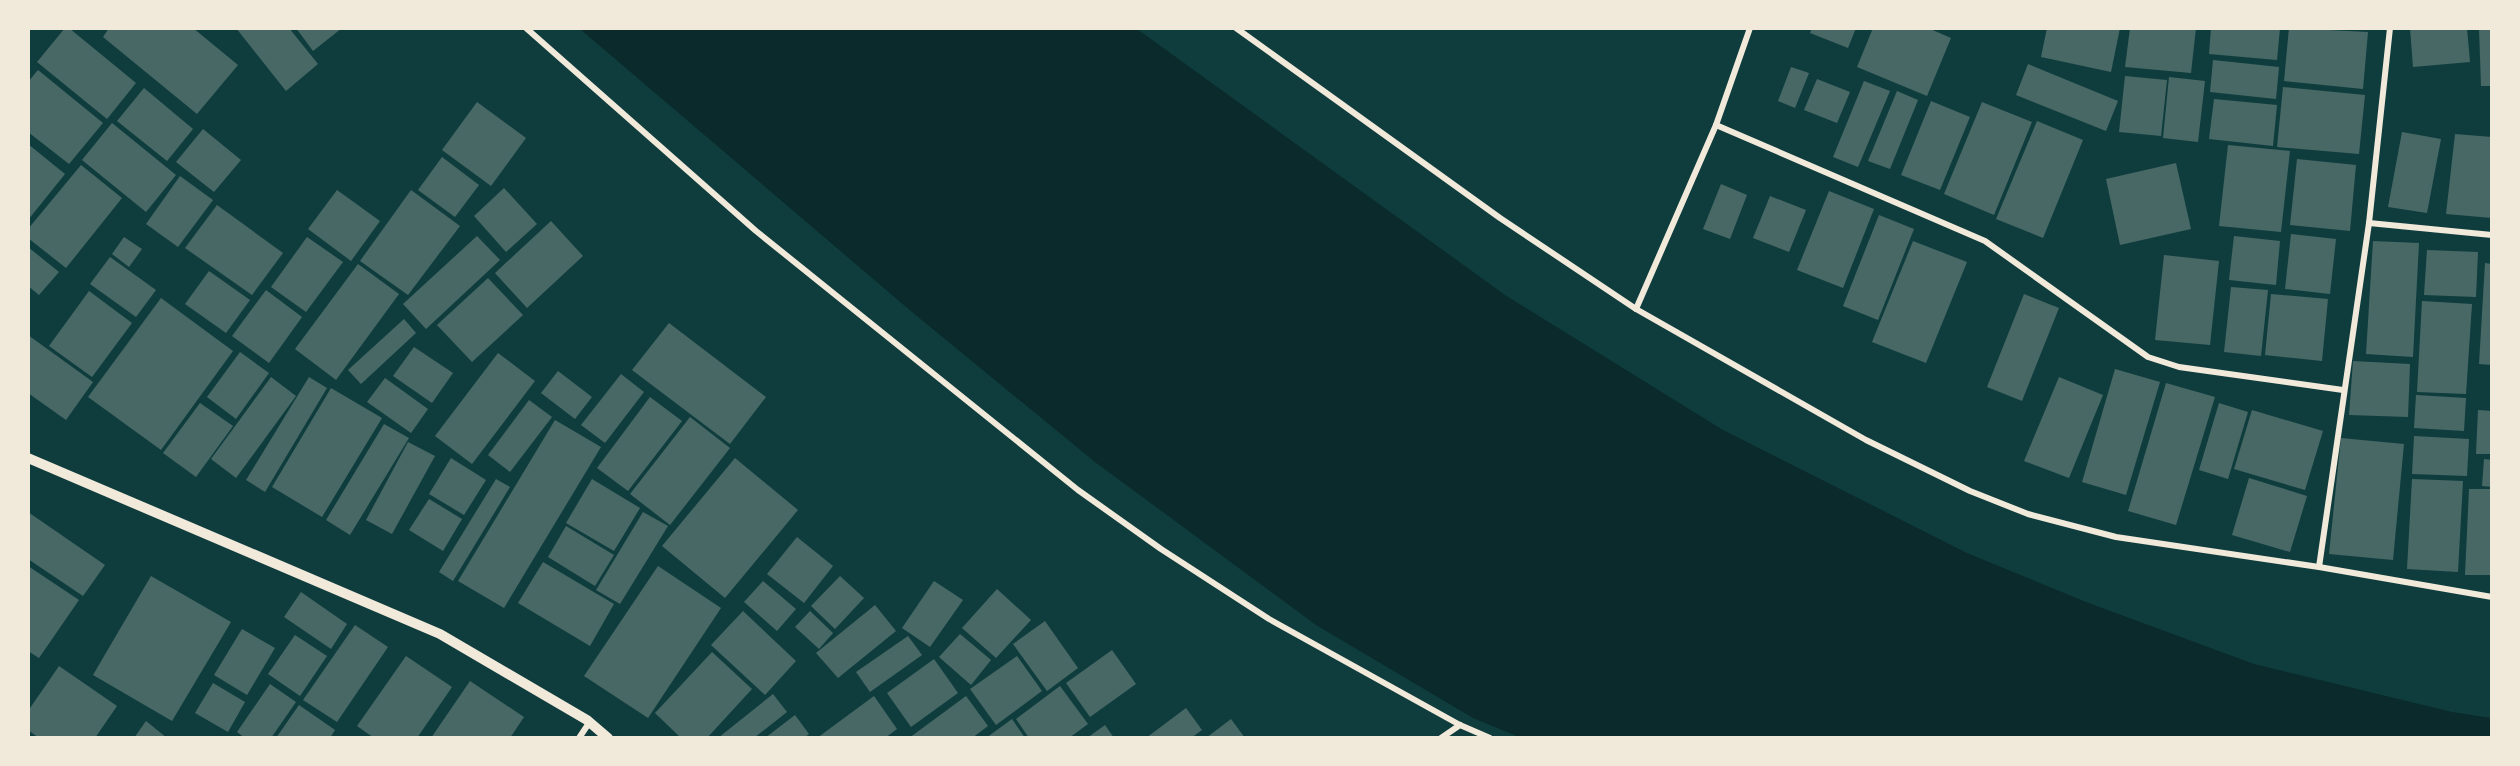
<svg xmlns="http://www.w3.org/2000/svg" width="2520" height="766" viewBox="0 0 2520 766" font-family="Poppins,sans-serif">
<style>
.water{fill:#0a2a2b}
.building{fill:#486865}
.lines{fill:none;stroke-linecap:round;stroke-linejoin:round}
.minor{stroke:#f1e9da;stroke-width:6}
.tertiary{stroke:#f1e9da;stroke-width:10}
</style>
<rect width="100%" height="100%" fill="#0f3d3e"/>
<polygon class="water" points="580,29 1137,29 1505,295 1723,430 1967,553 2086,602 2254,664 2452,712 2491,718 2491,737 1519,737 1473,718 1316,625 1095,462 912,312"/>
<g class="building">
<polygon points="65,28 69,28 136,83 107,119 37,62"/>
<polygon points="109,28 193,28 238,65 197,114 103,37"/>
<polygon points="236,28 289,28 318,64 286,91"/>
<polygon points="296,28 342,28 313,51"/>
<polygon points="1812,28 1856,28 1848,48 1810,33"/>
<polygon points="1873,28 1928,28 1951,38 1927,96 1857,67"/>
<polygon points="2047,28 2120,28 2111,72 2041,57"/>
<polygon points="2130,28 2196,28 2191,73 2125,67"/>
<polygon points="2211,28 2280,28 2277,60 2209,54"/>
<polygon points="2289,28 2368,32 2363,89 2284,81"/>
<polygon points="2410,28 2467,28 2470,62 2413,67"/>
<polygon points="2479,28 2492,28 2492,86 2481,86"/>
<polygon points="2213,60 2279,67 2276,99 2210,92"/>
<polygon points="2028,64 2118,101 2106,131 2016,95"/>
<polygon points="1791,67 1809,73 1795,108 1778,101"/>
<polygon points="38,70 103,123 69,164 28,132 28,82"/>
<polygon points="2125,76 2167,80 2161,136 2119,132"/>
<polygon points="2169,77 2205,81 2198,142 2163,138"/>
<polygon points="1817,79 1850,92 1837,123 1804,110"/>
<polygon points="1864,81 1890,91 1858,167 1833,157"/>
<polygon points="2283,87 2365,95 2359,154 2277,147"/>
<polygon points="144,88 193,129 167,161 117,121"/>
<polygon points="1897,91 1918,100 1890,169 1868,161"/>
<polygon points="2214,99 2277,105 2273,146 2209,139"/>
<polygon points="1931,101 1970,117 1940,190 1901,175"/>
<polygon points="477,102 526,138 491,186 442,150"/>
<polygon points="1982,102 2032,122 1994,215 1944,194"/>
<polygon points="2037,121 2083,140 2043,238 1996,219"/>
<polygon points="112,123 176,175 146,212 82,160"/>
<polygon points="203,129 241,160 214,192 176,162"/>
<polygon points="2402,132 2441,139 2427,213 2388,207"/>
<polygon points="2455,134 2492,137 2492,218 2446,214"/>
<polygon points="28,144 65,174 28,220"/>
<polygon points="2228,145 2290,151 2281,232 2219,226"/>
<polygon points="442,157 479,185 455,217 418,190"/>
<polygon points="2297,159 2356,165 2350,231 2290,225"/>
<polygon points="2176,163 2191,229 2120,245 2106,179"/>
<polygon points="81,165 122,198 66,268 28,238 28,229"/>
<polygon points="180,176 213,200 178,247 146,224"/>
<polygon points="1721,184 1747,195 1730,239 1703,229"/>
<polygon points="504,188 537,224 506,252 474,216"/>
<polygon points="337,190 380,221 351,261 308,229"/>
<polygon points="411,190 460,226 408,295 360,261"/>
<polygon points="1829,191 1874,209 1843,288 1797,270"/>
<polygon points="1770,196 1806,210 1789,252 1753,238"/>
<polygon points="217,205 283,253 252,295 185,248"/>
<polygon points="1879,215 1914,229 1878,320 1843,306"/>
<polygon points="551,221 583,256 527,308 495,273"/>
<polygon points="2291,234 2336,239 2330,294 2285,289"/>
<polygon points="477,236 500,260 426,329 403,304"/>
<polygon points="2234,236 2280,241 2276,285 2229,280"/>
<polygon points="124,237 142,249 129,267 112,254"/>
<polygon points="307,237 343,262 306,312 271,287"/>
<polygon points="1913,241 1967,262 1926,363 1872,342"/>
<polygon points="2373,241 2419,243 2413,357 2366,354"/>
<polygon points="28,247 59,272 39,295 28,286"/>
<polygon points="2427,250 2478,252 2476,297 2424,295"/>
<polygon points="2164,255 2219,261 2210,345 2155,340"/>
<polygon points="110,257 156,290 136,317 90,284"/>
<polygon points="2485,263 2492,264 2492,365 2479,364"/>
<polygon points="358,264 399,294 336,380 295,349"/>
<polygon points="209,271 250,300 226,333 185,304"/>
<polygon points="488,278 523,315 472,362 437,325"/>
<polygon points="2231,287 2268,290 2261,356 2224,352"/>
<polygon points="266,290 302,317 269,363 232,336"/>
<polygon points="89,291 132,323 92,377 49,346"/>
<polygon points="2024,294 2059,308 2022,401 1987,387"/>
<polygon points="2271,294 2328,299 2322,361 2265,355"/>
<polygon points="161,298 233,351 161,450 88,397"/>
<polygon points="2422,301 2472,304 2466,394 2417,392"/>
<polygon points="404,319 416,333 361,384 348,370"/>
<polygon points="669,323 766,397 730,444 632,370"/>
<polygon points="28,335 93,382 66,420 28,393"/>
<polygon points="414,347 453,373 432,403 393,376"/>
<polygon points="240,352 269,373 236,419 207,397"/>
<polygon points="498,353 535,381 472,464 435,436"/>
<polygon points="2353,361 2410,364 2408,417 2349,415"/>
<polygon points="2115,369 2160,382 2126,495 2082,482"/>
<polygon points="558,371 592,397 575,419 541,393"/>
<polygon points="621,374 644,392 605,443 581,425"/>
<polygon points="271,377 296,396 236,478 211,459"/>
<polygon points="309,377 327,388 265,492 246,480"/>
<polygon points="2059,377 2103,395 2069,478 2024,461"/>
<polygon points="385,378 428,409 411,433 367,402"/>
<polygon points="2166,383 2215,397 2176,525 2128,511"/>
<polygon points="331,388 382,418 322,517 272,487"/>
<polygon points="2416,395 2466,398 2464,431 2414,428"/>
<polygon points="650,397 682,421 628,491 597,468"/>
<polygon points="529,400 552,417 510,472 488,455"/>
<polygon points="200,403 233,426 196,477 163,453"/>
<polygon points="2219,403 2248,412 2228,479 2199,470"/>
<polygon points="2252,410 2323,431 2305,490 2234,469"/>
<polygon points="2478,410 2492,411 2492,454 2476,454"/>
<polygon points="690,417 730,448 670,525 630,494"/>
<polygon points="555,420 601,447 504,608 458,581"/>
<polygon points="384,424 409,438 350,535 326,520"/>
<polygon points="2414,436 2469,439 2467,476 2412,474"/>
<polygon points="2341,438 2404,444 2393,560 2329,554"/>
<polygon points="408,442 435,456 392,534 366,520"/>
<polygon points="451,458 486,480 464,515 429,494"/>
<polygon points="735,458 798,510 725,598 662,546"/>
<polygon points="2484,459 2492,460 2492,487 2482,486"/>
<polygon points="2249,478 2307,496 2290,552 2232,535"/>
<polygon points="496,479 510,487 453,581 439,572"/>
<polygon points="592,479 640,508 614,551 566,523"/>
<polygon points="2412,479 2463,481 2458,572 2407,569"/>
<polygon points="2469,489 2492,489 2492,575 2465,575"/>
<polygon points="429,499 462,519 443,551 409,530"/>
<polygon points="28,512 105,565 83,596 28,559"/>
<polygon points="643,512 668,526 620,604 596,590"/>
<polygon points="566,526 614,555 595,586 548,557"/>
<polygon points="797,537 833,566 804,603 767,574"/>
<polygon points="543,562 614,604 590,646 518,603"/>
<polygon points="28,566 79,600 39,658 28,651"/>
<polygon points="658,566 721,608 648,718 584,676"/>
<polygon points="151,576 231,622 172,721 93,675"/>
<polygon points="840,576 864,598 835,629 811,606"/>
<polygon points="763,581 796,609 777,631 744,602"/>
<polygon points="934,581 963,600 930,647 902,628"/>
<polygon points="997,589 1031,620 996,658 962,628"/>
<polygon points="301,592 347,624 331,649 284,617"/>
<polygon points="875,605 896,631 838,678 816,653"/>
<polygon points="743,611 796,661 765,695 711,645"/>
<polygon points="810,611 833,633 819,649 795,627"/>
<polygon points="1045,621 1078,668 1047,691 1013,644"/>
<polygon points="355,625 388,647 337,722 303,700"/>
<polygon points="242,629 275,648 247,695 214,675"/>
<polygon points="960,634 991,660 971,685 939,657"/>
<polygon points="295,635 327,656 300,696 268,674"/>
<polygon points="908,636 922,655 870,692 856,672"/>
<polygon points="1112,650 1136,684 1090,717 1066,683"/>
<polygon points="712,652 752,689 707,738 681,738 655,713"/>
<polygon points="406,656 452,687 417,738 374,738 357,726"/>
<polygon points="1017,656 1042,691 996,725 970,689"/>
<polygon points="934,659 958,693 911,727 887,693"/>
<polygon points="59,666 117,706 95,738 39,738 28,730 28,711"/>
<polygon points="470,681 524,717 510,738 431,738"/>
<polygon points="213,683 245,702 228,732 195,713"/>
<polygon points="270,684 296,702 271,738 245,738 237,732"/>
<polygon points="1060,686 1088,724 1069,738 1029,738 1016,719"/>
<polygon points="773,694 787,712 754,738 718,738"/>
<polygon points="874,696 897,729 885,738 817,738"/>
<polygon points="966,696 988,726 972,738 909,738"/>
<polygon points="299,705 335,730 330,738 276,738"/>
<polygon points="1186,708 1202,730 1191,738 1146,738"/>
<polygon points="795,715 809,734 804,738 765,738"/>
<polygon points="1012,719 1025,738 986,738"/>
<polygon points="1231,719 1245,738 1206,738"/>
<polygon points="146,721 167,738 134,738"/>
<polygon points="1105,725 1114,738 1087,738"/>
</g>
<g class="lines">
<g class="minor">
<polyline points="526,28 756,231 1078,490 1161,549 1269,619 1460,725 1490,738"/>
<polyline points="1236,28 1500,218 1636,309 1866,440 1970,491 2028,514 2116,537 2319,567 2492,597"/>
<polyline points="1716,125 1985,241 2148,357 2179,367 2343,390"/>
<polyline points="2369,223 2492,235"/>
<polyline points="1636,309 1716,125 1750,28"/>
<polyline points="2319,567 2369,223 2390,28"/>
<polyline points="579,738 589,723"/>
<polyline points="1441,738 1460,725"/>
</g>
<polyline class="tertiary" points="28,458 440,634 587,720 608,738"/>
</g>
<rect width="2520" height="766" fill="none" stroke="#f1e9da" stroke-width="60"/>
</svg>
